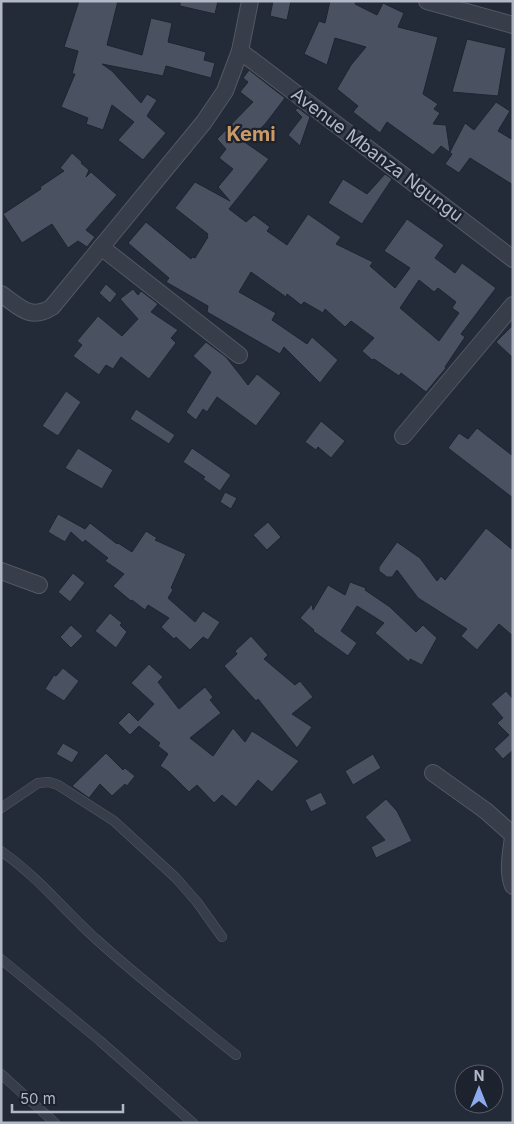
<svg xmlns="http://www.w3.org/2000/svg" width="514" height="1124" viewBox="0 0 514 1124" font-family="Inter,sans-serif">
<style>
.building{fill:#4a5161;stroke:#1e2430;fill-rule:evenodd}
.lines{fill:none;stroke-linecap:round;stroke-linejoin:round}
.lane-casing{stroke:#525864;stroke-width:10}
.street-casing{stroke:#525864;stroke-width:18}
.lane{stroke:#373d49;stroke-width:9}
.street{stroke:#373d49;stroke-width:16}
.labels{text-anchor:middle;stroke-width:4.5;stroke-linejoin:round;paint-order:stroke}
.street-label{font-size:18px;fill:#b2b8c5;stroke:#1c222e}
.quarter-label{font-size:20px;font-weight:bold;fill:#cb9b67;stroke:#1c222e}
</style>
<rect width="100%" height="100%" fill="#242b38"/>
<g class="building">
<polygon points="79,1 118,1 107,45 142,55 151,18 172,23 168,42 206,52 204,60 215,63 211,78 166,66 163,76 102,64 112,71 141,103 147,94 157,100 147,116 166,133 143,160 118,140 134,122 112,105 103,130 86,124 88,118 61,107 75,74 72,74 78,51 64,47"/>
<polygon points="180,1 218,1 215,14 180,6"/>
<polygon points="273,1 291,1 287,20 270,16"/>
<polygon points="330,1 356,1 355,4 377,15 383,3 404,13 398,27 438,37 423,94 438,104 434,109 440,113 433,124 446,125 450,152 465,123 474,130 496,102 510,111 498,131 513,140 513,185 470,158 459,173 445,164 452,154 441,146 433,155 387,122 380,133 353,112 358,106 337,89 351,65 366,47 335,38 327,65 304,54 319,21 325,23"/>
<polygon points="467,39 506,48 498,96 452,92"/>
<path d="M249 70 285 98 266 123 246 143 269 159 229 209 246 222 254 215 270 227 267 231 287 245 308 214 341 237 336 244 373 262 370 266 395 288 410 268 384 251 407 219 444 245 435 258 455 273 462 263 496 288 461 334 465 337 445 367 446 368 426 392 401 373 399 376 374 359 372 360 362 351 374 338 351 321 345 327 325 309 323 313 304 302 301 305 287 294 286 297 251 272 239 292 276 313 272 320 307 344 312 337 338 360 320 383 284 347 280 354 207 312 208 306 166 282 169 278 128 243 146 222 191 259 192 257 195 258 208 237 207 236 208 234 175 208 195 182 230 201 218 187 233 169 219 158 226 149 217 139 253 102 240 92 248 82 243 78ZM419 280 434 292 438 288 456 302 452 308 459 313 439 341 400 308Z"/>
<polygon points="298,108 310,117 300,146 288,135 302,117 295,110"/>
<polygon points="72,153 82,162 81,163 89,170 86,177 91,172 117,195 86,230 95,237 87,247 78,241 68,248 52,224 22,243 3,214 41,189 40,187 64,171 60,168"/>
<polygon points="385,174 392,179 362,224 328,203 343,179 367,194"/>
<polygon points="106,284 117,294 110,303 99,293"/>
<polygon points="133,289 138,295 141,291 158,304 151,312 178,330 171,338 176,343 149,379 121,357 113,369 106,365 99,375 73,356 82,345 77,341 98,316 122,336 138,319 120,299"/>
<polygon points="513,325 513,358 496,342"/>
<polygon points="206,342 226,357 248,385 257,374 281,393 256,426 217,397 207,412 203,409 196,420 186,412 211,372 193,356"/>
<polygon points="66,391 81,402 58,436 42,426"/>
<polygon points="136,409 175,435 169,444 130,419"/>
<polygon points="321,421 345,441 331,458 318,447 316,450 305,442"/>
<polygon points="477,428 513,456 513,498 448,448 459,433 468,439"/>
<polygon points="78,448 113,470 102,489 65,468"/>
<polygon points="192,448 231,475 220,491 203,479 205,477 183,462"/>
<polygon points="225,492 237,498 231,509 220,502"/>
<polygon points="58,514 85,529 90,523 117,544 118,543 132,552 146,531 157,538 155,540 186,554 171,588 173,590 168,598 195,622 203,611 220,622 208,640 203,637 190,650 176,637 174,639 161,627 169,618 148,605 145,610 132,600 131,601 113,586 124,574 105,561 108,558 85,540 83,543 71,532 65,542 48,532"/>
<polygon points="268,522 281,537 267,550 253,535"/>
<polygon points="486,528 513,550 513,636 499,624 477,650 461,636 467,629 418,598 397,570 392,577 387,577 379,571 379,567 397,542 420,558 437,581 441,576 445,580"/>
<polygon points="73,573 85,583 70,602 58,592"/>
<polygon points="350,582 366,588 365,590 390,607 416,632 423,625 437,638 422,665 410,659 409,662 375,633 384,623 357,606 341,631 357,643 348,656 313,631 314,630 300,618 312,604 313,610 328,585 345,595"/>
<polygon points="110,613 122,623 120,625 127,632 116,648 95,631"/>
<polygon points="71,625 83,636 71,648 60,637"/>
<polygon points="251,636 268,655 264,659 295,685 300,681 313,697 292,714 312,727 297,748 258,699 256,701 224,666 237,654 235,651"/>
<polygon points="149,664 163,677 158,682 179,709 205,687 213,697 210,700 221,713 190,738 213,756 233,728 245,742 252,731 299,761 272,792 258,780 236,807 222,795 214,803 197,785 189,792 169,772 160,766 168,754 158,746 160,743 139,726 130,735 118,723 129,712 138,721 154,704 131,683"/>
<polygon points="63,668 79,681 64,701 45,689 54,675 56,676"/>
<polygon points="506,691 513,699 513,750 503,759 494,749 509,735 497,723 503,718 491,704"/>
<polygon points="63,743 79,752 72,763 56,754"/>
<polygon points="106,753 123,770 125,768 135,776 127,786 125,784 112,796 100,784 89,798 72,786"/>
<polygon points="373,754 381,768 353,785 345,771"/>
<polygon points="321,792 327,804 311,812 305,800"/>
<polygon points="386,799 397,811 412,841 376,858 371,847 385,840 365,817"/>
</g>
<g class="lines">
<g class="lane-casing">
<g id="lane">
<polyline points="1,808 38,783 49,782 58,785 114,821 176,878 197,902 222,937"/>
<path d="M1 851C37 876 64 910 96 939 141 980 189 1017 236 1055"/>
<polyline points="1,959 99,1040 193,1123"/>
<polyline points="1,1074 55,1123"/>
</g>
</g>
<g class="street-casing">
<g id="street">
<polyline points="427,1 513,25"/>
<polyline points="240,51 513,259"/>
<polyline points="101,247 239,355"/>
<path d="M1 294C20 307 30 321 52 307L204 122 225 91 240 51 250 1"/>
<polyline points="403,436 513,305"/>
<polyline points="1,571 39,585"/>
<polyline points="433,773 486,811 513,835"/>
<path d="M513 837C511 853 507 871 513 886"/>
</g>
</g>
<use href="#lane" class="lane"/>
<use href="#street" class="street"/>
</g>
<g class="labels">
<g class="street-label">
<text transform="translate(377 155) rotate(37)" y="6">Avenue Mbanza Ngungu</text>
</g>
<g class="quarter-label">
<text x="251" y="141">Kemi</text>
</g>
</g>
<rect width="514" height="1124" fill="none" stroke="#b2b8c5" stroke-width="5"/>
<g transform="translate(479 1089)"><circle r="24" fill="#1c222e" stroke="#585e6a"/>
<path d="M0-4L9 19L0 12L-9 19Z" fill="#8daaef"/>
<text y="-8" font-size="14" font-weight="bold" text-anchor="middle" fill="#b2b8c5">N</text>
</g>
<path d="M12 1104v8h111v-8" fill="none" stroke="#b2b8c5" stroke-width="2.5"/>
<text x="20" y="1104" font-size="15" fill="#b2b8c5" stroke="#1c222e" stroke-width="4" paint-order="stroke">50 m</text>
</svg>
